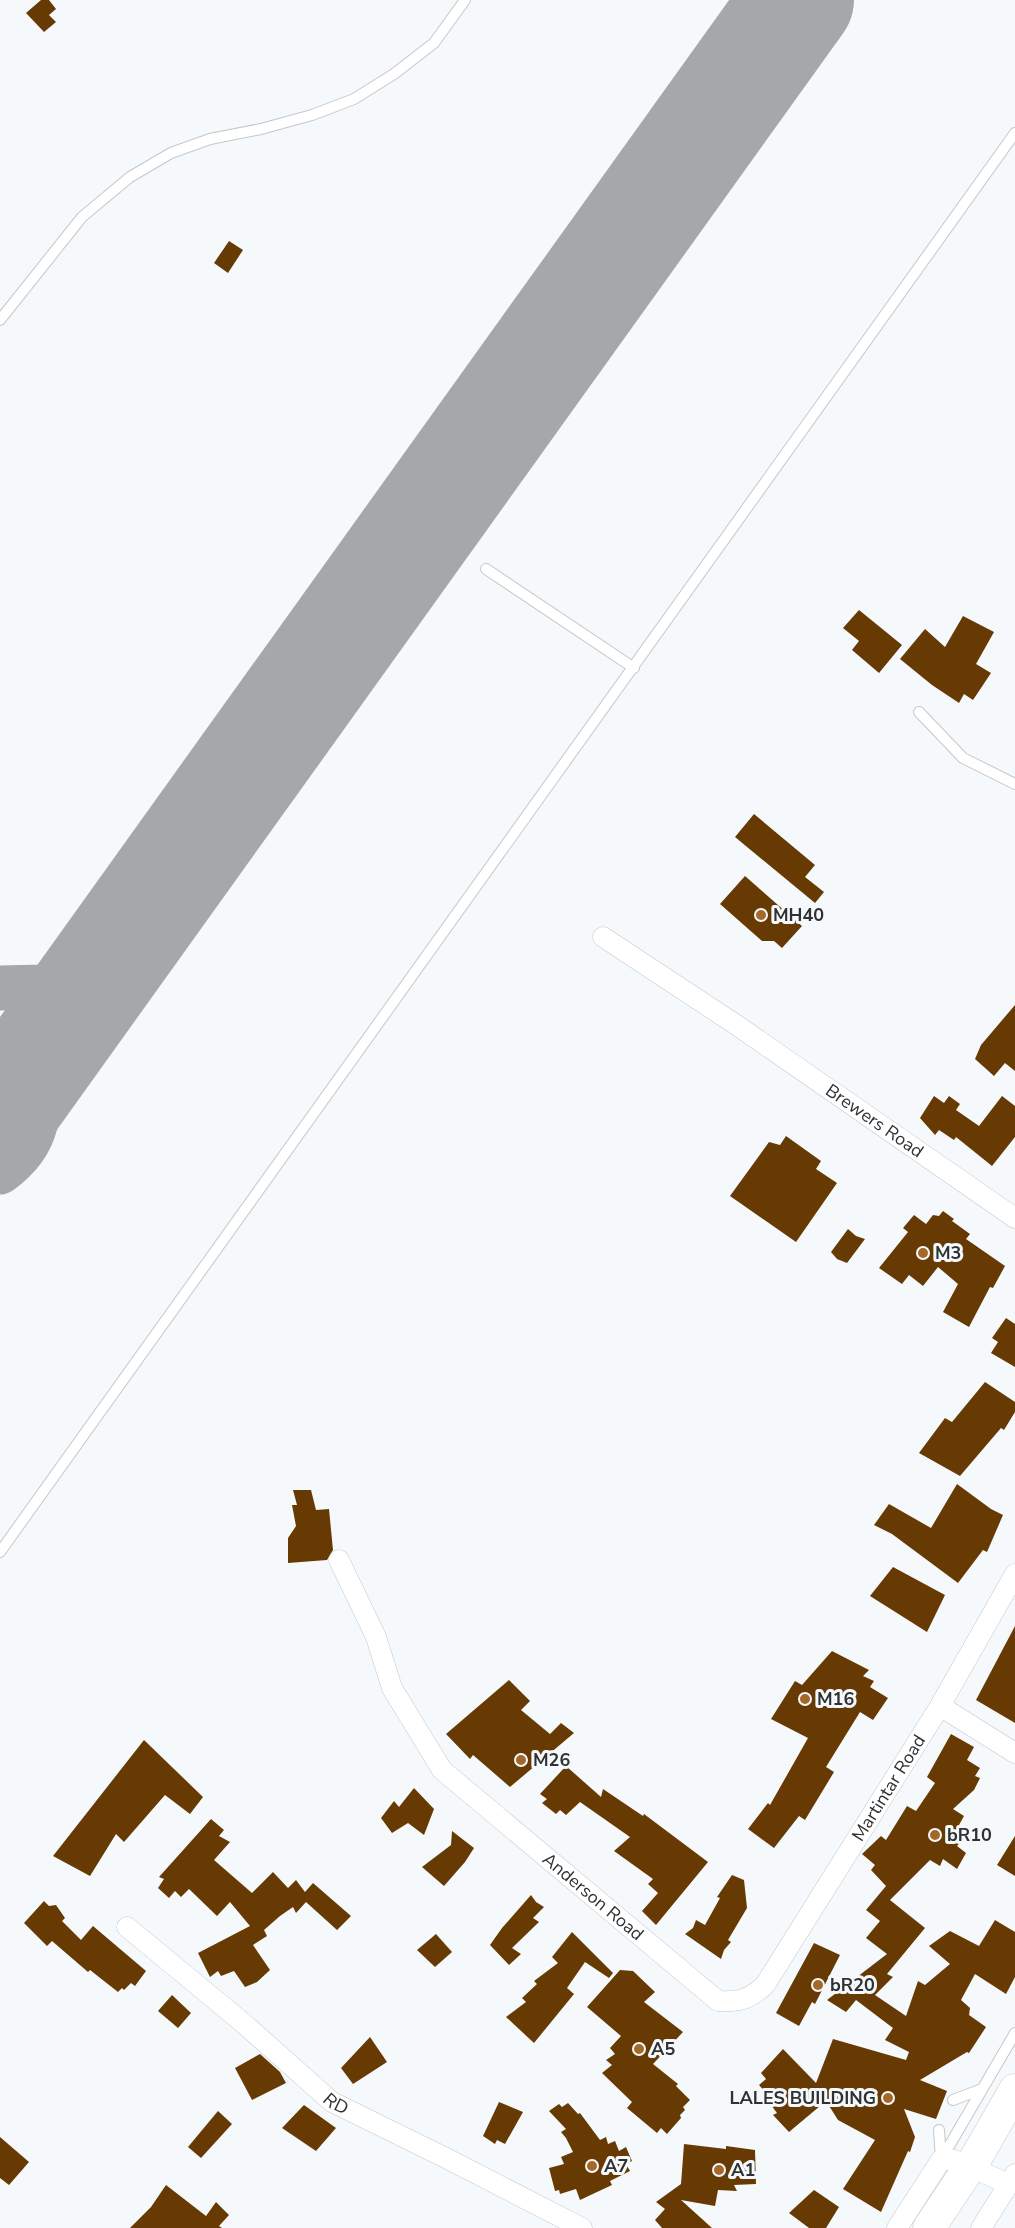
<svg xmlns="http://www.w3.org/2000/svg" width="1015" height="2228" viewBox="0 0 1015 2228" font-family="'Nunito Sans',sans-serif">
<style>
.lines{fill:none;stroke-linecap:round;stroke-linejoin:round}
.taxiway{stroke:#a5a8aa;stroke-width:45}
.runway{stroke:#a5a8aa;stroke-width:112}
.building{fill:#673a03}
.lane-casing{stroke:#c4c8cb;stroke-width:12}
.street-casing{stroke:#c4c8cb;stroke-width:21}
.primary-casing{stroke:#c4c8cb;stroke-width:33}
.lane{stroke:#fff;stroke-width:10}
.street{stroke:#fff;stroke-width:20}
.primary{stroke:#fff;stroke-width:32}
.poi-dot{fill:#a4682a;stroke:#f5f9fc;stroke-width:2}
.labels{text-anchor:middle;stroke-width:6;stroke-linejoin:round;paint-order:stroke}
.poi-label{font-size:18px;font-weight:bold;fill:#2f3132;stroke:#f5f9fc;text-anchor:start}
.street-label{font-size:18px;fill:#2f3132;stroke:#f5f9fc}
</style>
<rect width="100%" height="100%" fill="#f5f9fc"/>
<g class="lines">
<g class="taxiway">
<polyline points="0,988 42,987 77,975 114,953"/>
<path d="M0 1172C40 1143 42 1111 34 1065"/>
</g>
<polyline class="runway" points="0,1113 798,0"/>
</g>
<g class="building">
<polygon points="41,0 49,0 56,9 49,15 56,22 44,32 26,13"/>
<polygon points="229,241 243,250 228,273 214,263"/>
<polygon points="859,610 902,645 879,673 852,650 859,641 843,628"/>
<polygon points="963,616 994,632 976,664 991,673 973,700 964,694 959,703 932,685 900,659 925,629 945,647"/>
<polygon points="754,814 815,865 805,877 824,892 815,903 735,837"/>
<polygon points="745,876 802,926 782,948 774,941 762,941 720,904"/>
<polygon points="1015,1005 1015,1071 1005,1063 994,1076 975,1059 981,1045"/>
<polygon points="934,1096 944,1103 949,1096 960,1104 956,1110 979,1126 1002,1096 1015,1106 1015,1137 992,1166 956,1137 954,1140 939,1130 935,1135 920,1118"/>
<polygon points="786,1136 821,1161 816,1169 837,1183 796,1242 730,1196 769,1142 780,1145"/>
<polygon points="943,1211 954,1219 952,1221 970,1234 966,1239 1005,1266 993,1288 990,1287 969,1327 943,1312 958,1284 938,1267 923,1286 909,1275 902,1284 879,1268 908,1232 903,1228 914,1215 926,1224 933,1215 939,1216"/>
<polygon points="848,1229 856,1236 865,1239 847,1263 837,1259 831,1252"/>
<polygon points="1006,1318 1015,1324 1015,1367 991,1353 998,1342 992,1338"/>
<polygon points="985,1382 1015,1402 1015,1412 1004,1430 1001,1428 960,1476 919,1453 945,1418 952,1422"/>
<polygon points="957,1484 991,1509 1003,1515 987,1552 983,1550 958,1583 892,1534 874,1525 889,1504 931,1528"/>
<polygon points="293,1490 311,1490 316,1510 329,1509 333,1550 327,1560 288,1563 288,1538 296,1526 292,1505 297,1505"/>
<polygon points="893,1567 945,1595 927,1632 870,1596"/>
<polygon points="1015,1626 1015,1723 976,1700"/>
<polygon points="832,1651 869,1670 863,1676 874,1681 870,1687 888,1698 873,1720 860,1712 826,1767 834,1772 805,1820 799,1816 774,1848 748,1829 768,1803 770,1805 808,1738 771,1719 795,1681 802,1685"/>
<polygon points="509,1680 530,1701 521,1710 550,1734 561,1723 574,1733 510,1787 473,1755 470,1759 446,1734"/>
<polygon points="951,1734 974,1747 967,1760 980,1768 975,1776 980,1778 974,1790 953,1809 964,1816 954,1834 963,1839 957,1846 966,1853 957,1869 943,1859 940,1866 930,1860 890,1900 925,1928 887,1974 893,1977 875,1995 906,2016 918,1981 925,1985 950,1964 929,1946 950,1931 979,1946 995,1920 1015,1932 1015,1977 1006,1994 975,1974 961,2000 970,2008 969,2015 986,2027 969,2053 967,2052 920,2080 947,2091 936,2119 904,2109 915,2137 910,2152 908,2151 881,2212 843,2189 875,2140 838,2120 826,2101 789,2132 773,2115 777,2113 771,2105 775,2103 759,2085 766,2079 761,2073 783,2049 816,2083 833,2039 906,2060 909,2052 885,2040 893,2028 856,2000 846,2012 827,2000 887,1954 866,1938 880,1921 866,1910 886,1886 871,1870 875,1865 862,1854 881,1836 886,1840 907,1806 916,1811 935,1783 927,1777"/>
<polygon points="144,1740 203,1797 190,1814 165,1795 124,1842 116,1834 90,1876 53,1856"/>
<polygon points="566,1766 601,1797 603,1789 643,1816 644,1814 708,1862 656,1925 642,1911 658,1893 648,1884 653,1879 614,1851 630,1837 580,1802 566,1815 560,1810 556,1814 542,1803 547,1799 540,1794"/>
<polygon points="414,1788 434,1809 424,1835 408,1823 392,1833 381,1818 394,1801 399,1807"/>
<polygon points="211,1819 224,1830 219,1836 230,1842 214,1860 252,1893 273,1872 288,1888 296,1880 305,1892 313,1883 351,1916 337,1930 306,1902 296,1913 293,1907 280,1916 264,1930 267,1936 253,1945 270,1970 257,1982 245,1987 234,1971 221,1976 218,1971 210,1977 198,1953 250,1926 230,1902 217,1916 189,1889 181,1897 175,1891 169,1898 158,1888 164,1879 159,1877"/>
<polygon points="452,1831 474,1848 465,1862 444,1886 422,1867 451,1845"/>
<polygon points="1015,1836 1015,1876 997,1865"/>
<polygon points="732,1875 744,1880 747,1908 728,1940 731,1942 724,1950 721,1959 685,1934 693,1928 696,1920 705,1925 720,1898 717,1897"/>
<polygon points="531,1895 536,1902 544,1907 533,1918 539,1922 512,1948 521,1954 509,1965 490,1945 502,1928"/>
<polygon points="44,1901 49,1906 56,1905 65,1918 62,1921 81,1940 93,1926 146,1971 135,1986 131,1983 124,1990 122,1988 118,1992 90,1970 88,1972 52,1941 47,1946 24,1923"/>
<polygon points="572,1932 613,1973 609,1978 585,1962 567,1988 574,1994 534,2043 506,2017 526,2002 522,1998 537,1984 534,1981 558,1963 552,1957"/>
<polygon points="436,1934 452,1952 435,1967 417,1950"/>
<polygon points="814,1943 840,1955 815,2004 812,2002 799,2026 776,2013"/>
<polygon points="620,1970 633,1971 655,1992 644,2002 683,2032 653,2064 678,2084 676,2086 690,2100 683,2107 685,2110 680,2115 681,2118 667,2134 661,2128 657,2133 627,2108 632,2102 602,2073 612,2065 606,2060 615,2054 610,2048 621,2036 587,2007"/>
<polygon points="172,1995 191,2013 178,2028 158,2011"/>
<polygon points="370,2037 387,2062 353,2084 341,2068"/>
<polygon points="260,2054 280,2072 286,2083 252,2100 235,2068"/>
<polygon points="499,2102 523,2112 505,2144 497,2140 495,2144 483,2136"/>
<polygon points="568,2103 578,2114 580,2113 600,2140 606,2137 608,2144 615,2141 619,2151 626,2147 632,2161 626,2164 630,2171 610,2181 612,2185 580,2200 576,2189 560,2194 559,2190 555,2191 549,2168 564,2164 561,2157 573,2152 566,2138 561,2132 566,2129 549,2111 559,2104 562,2107"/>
<polygon points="304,2105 336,2128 316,2151 282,2128"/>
<polygon points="218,2111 232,2124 201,2158 188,2147"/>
<polygon points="0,2137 29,2162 9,2185 0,2178"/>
<polygon points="684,2144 726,2149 726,2146 755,2150 756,2184 734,2185 737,2191 718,2190 715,2206 681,2200 712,2228 662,2228 655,2220 665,2209 656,2202 681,2184"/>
<polygon points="166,2185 206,2216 216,2202 229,2215 219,2226 222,2228 130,2228 151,2207"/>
<polygon points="814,2190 839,2207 826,2228 809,2228 789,2213"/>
</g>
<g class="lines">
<g class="lane-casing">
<g id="lane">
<polyline points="0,320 82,217 130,177 171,153 210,139 261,129 312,115 354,99 394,74 434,43 465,0"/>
<polyline points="486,569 634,668"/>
<polyline points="919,712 963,758 1015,784"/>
<polyline points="0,1552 1015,133"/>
<polyline points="953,2100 982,2089"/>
<polyline points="939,2130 941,2160"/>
<polyline points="941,2160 1015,2033"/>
</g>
</g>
<g class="street-casing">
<g id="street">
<path id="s1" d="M603 937 735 1024 1015 1218"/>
<path id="s2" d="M339 1560 376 1637 392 1688 442 1770 718 2001C739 2002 749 2000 765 1985L940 1706 1015 1574"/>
<polyline points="940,1706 1015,1753"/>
<path id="s3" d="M127 1927 242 2022 332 2102 446 2158 582 2228"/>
<polyline points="897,2228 941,2160 954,2160 1009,2184 1015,2184"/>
<polyline points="981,2228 1015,2174"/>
</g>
</g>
<g class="primary-casing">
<polyline id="primary" points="929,2228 977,2156 1015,2090"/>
</g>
<use href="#lane" class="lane"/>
<use href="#street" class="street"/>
<use href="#primary" class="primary"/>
</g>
<g class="poi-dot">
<circle cx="761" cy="915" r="6"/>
<circle cx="923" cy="1253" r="6"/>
<circle cx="805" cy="1699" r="6"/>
<circle cx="521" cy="1760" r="6"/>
<circle cx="935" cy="1835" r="6"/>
<circle cx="818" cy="1985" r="6"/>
<circle cx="639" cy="2049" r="6"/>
<circle cx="888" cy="2098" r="6"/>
<circle cx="592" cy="2166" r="6"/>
<circle cx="719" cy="2170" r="6"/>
</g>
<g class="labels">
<g class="poi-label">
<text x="773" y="921">MH40</text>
<text x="935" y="1259">M3</text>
<text x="817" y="1705">M16</text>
<text x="533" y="1766">M26</text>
<text x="947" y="1841">bR10</text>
<text x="830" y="1991">bR20</text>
<text x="651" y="2055">A5</text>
<text x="876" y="2104" text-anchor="end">LALES BUILDING</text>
<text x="604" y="2172">A7</text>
<text x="731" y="2176">A1</text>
</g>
<g class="street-label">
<text dy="6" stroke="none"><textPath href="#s1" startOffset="328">Brewers Road</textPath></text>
<text dy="6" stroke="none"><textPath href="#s2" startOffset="879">Martintar Road</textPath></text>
<text dy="6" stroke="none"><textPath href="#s2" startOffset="432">Anderson Road</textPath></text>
<text dy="6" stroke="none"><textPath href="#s3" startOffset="274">RD</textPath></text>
</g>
</g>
</svg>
